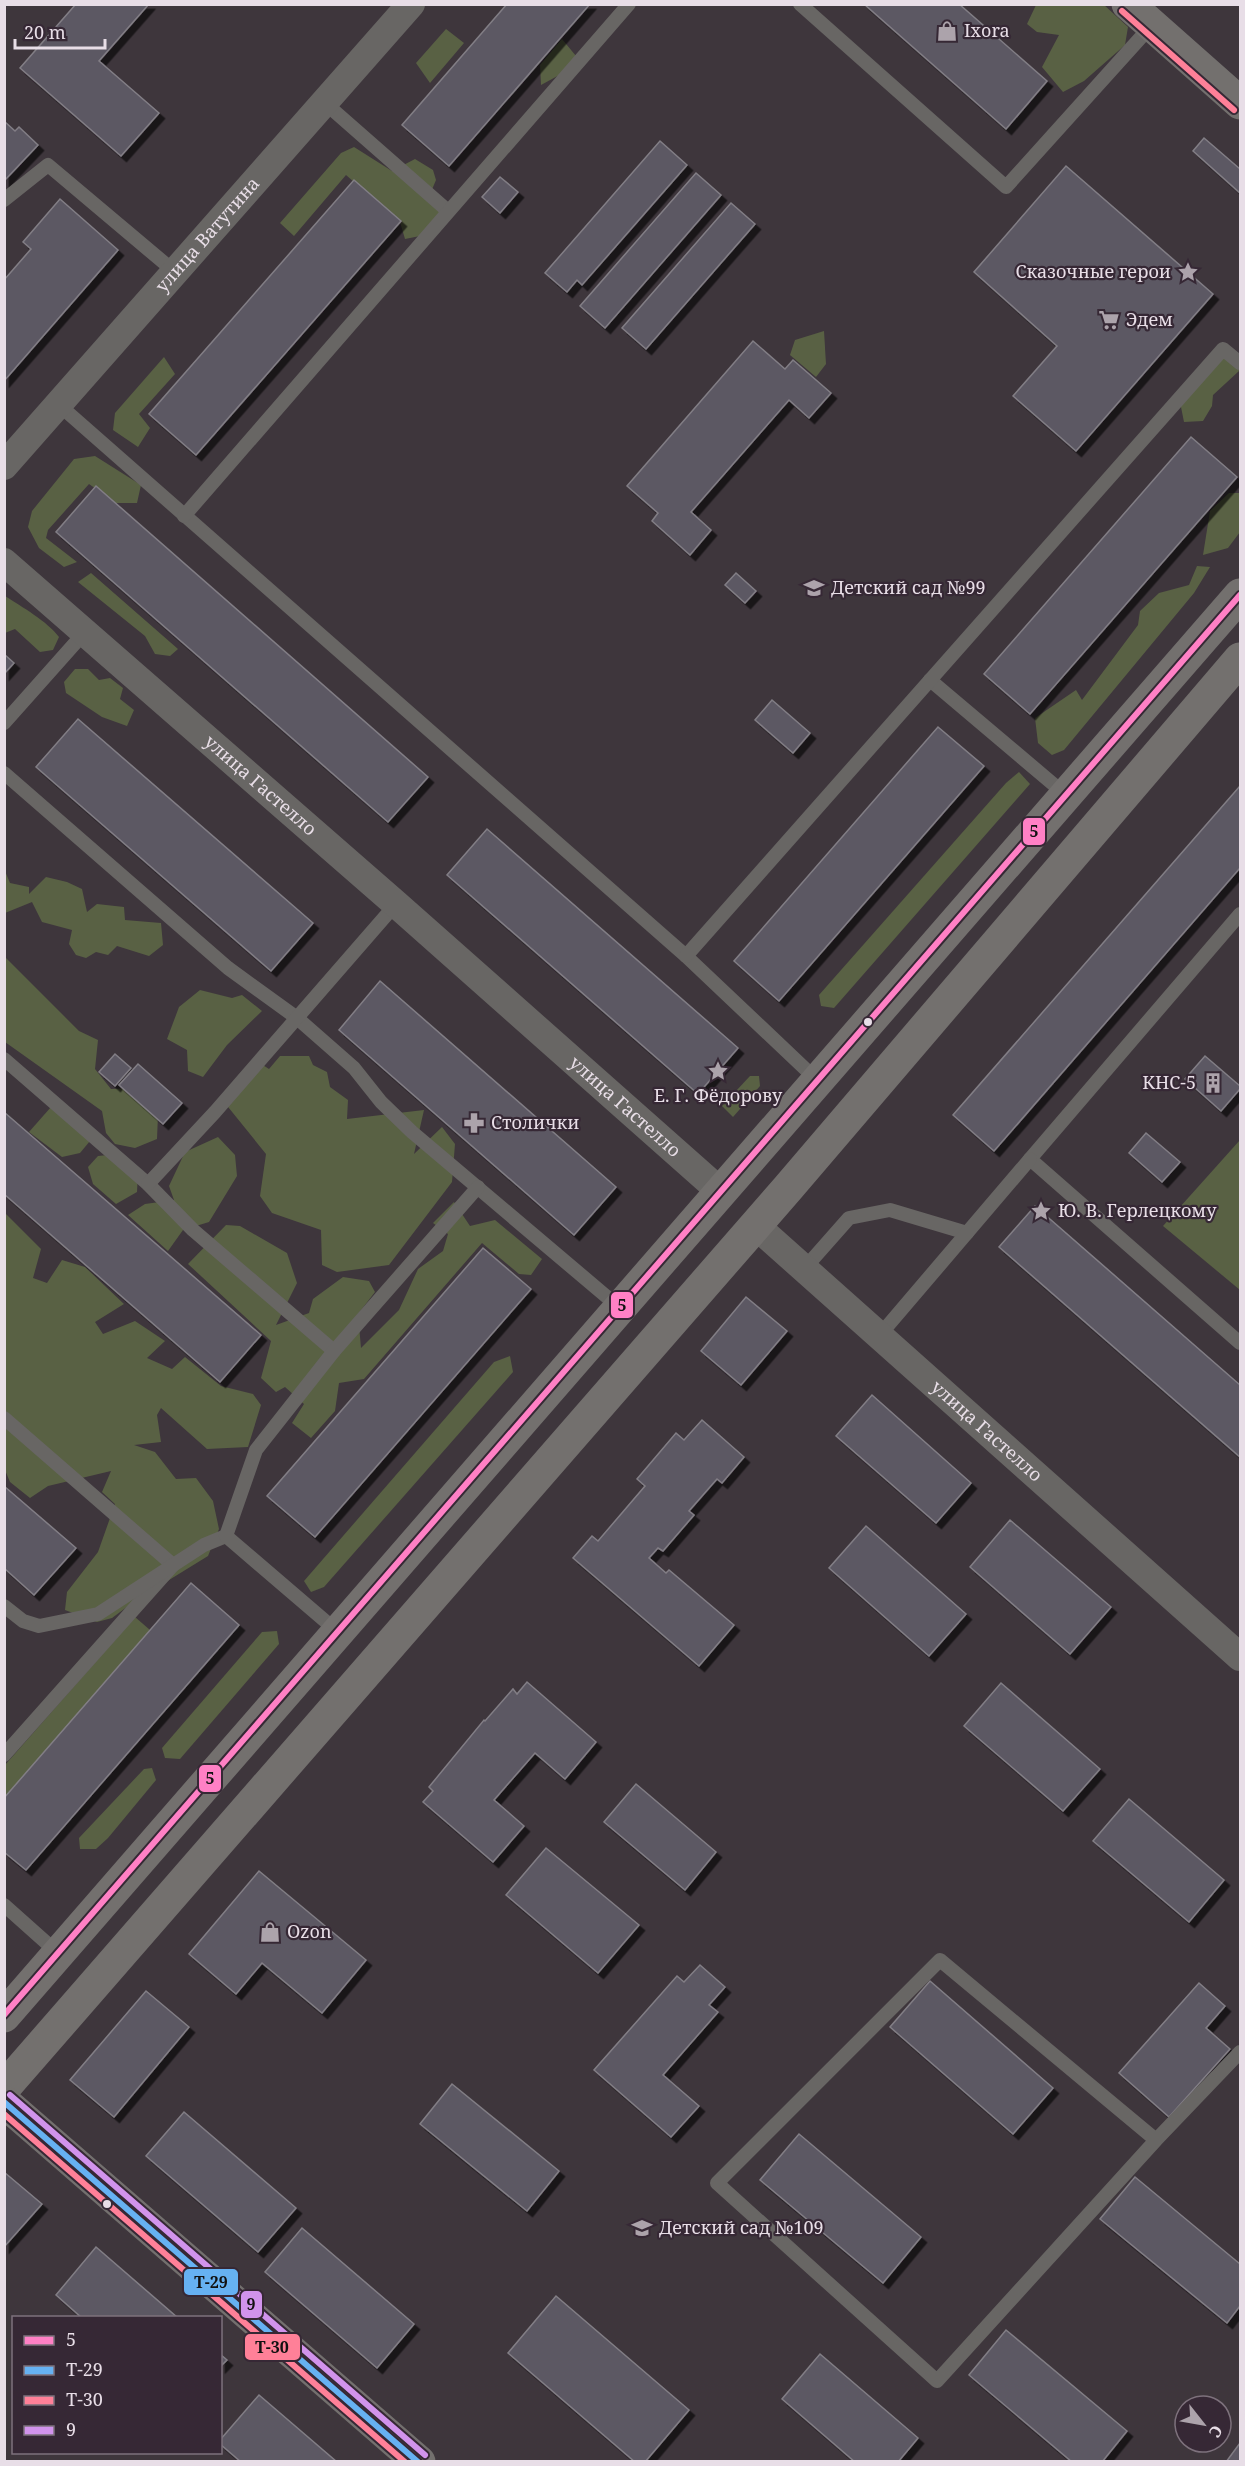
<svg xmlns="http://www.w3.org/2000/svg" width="1245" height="2466" viewBox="0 0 1245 2466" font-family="'Noto Serif',serif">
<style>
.green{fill:#596144}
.building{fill:#5c5864;stroke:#827e85;stroke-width:1.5;filter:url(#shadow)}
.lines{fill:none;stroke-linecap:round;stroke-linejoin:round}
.lane{stroke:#686664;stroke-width:14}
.street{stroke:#686664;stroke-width:28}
.secondary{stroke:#73706e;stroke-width:33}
.bus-1-casing{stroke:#362835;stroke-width:10}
.bus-2-casing{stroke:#362835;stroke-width:10}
.bus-3-casing{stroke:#362835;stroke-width:10}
.bus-4-casing{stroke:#362835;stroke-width:10}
.bus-1{stroke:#ff80c5;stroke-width:6}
.bus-2{stroke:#66b1f2;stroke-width:6}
.bus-3{stroke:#ff8098;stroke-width:6}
.bus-4{stroke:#d193ec;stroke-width:6}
.bus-dot{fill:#e8dee7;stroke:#362835;stroke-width:2}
.labels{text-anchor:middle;stroke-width:4.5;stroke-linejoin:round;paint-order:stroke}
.poi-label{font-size:18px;fill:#e8dee7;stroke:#362835;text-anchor:start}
.street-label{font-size:18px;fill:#e8dee7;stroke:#362835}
.line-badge{stroke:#362835;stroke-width:2}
.pale-badge-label{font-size:16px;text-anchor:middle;font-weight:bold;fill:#111}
</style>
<defs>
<filter id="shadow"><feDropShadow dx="5.5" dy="5.5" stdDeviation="0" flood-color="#0009"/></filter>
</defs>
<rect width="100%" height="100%" fill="#3e363c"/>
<g class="green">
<polygon points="1103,4 1128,27 1125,45 1084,81 1063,92 1042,67 1059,35 1037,32 1027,24 1036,5"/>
<polygon points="446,29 464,43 430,83 416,63"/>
<polygon points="562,39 576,56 563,73 541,85 540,65"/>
<polygon points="354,147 392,171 415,159 433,170 436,180 428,199 442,202 440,232 405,239 400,222 346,175 294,236 280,223 341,153"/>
<polygon points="824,331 826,364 816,377 790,355 795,340"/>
<polygon points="1220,355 1237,357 1239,371 1213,395 1212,406 1203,421 1184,422 1178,392"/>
<polygon points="164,357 175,374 139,414 150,428 138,447 113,430 115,413"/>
<polygon points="95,456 141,485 137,503 116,503 89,484 48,530 46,538 77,562 64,567 39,548 28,527 32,511 74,459"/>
<polygon points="1229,493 1240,493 1240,532 1228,548 1203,555 1210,511"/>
<polygon points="1197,566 1210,567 1194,593 1064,750 1052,755 1038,743 1035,718 1076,690 1082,700 1138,625 1140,611 1159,593 1189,585"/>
<polygon points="91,573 178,649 170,656 155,654 145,636 78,582"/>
<path d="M5 596C22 607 47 621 59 637L53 650 40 652 15 629 5 633Z"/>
<polygon points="75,669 88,669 99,680 110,678 123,688 120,699 134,710 127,726 102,717 66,693 64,682"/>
<polygon points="1019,772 1030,784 834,1008 821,1006 819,995 1006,783"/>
<polygon points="5,871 10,883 29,887 29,894 46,877 67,882 82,889 87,912 97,904 124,907 125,920 161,923 163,945 149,956 117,946 108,955 96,952 86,958 76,955 69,944 72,930 42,922 32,902 5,913"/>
<polygon points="4,956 79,1031 98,1040 95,1069 111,1089 133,1088 158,1115 157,1139 135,1148 115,1144 106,1133 102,1111 5,1042"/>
<polygon points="200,990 232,998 242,995 262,1011 227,1045 203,1077 188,1071 187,1050 167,1039 179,1007"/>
<polygon points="280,1056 309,1056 313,1065 327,1072 330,1087 348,1100 347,1119 424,1110 414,1154 442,1127 455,1144 452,1182 389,1265 337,1272 322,1265 321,1230 272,1213 260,1196 266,1154 220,1097 255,1060 269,1069"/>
<polygon points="750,1076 759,1076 760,1086 733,1117 722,1106"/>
<polygon points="51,1107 90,1141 80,1153 62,1157 29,1132"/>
<polygon points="218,1137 235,1155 237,1176 209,1222 183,1230 168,1251 128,1215 145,1204 174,1200 169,1186 185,1152"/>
<polygon points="1240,1140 1240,1290 1163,1226"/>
<polygon points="118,1154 138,1171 137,1192 116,1204 93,1184 88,1167 98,1156"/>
<polygon points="454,1202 470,1226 495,1220 542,1259 531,1275 519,1274 482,1243 364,1379 339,1383 335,1411 311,1438 292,1423 304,1404 285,1387 276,1392 261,1378 271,1341 188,1264 226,1225 240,1226 287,1253 297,1283 276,1325 309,1313 313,1299 343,1277 369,1281 375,1292 358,1314 361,1348 399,1310 418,1269 443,1251 448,1234 433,1223"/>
<polygon points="4,1212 41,1249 33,1278 47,1283 62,1260 85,1267 124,1304 95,1322 103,1334 135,1321 165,1341 147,1358 172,1369 185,1357 221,1386 253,1394 261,1405 248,1447 207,1449 161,1408 157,1415 161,1442 134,1445 155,1452 176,1479 196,1478 213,1501 219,1529 208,1556 135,1601 112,1618 97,1622 65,1610 67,1592 98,1552 115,1504 102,1492 111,1471 48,1486 30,1498 10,1482 5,1470"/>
<polygon points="510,1356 513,1372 324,1587 311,1592 304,1581 494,1362"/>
<polygon points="135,1617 150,1630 5,1798 5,1765"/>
<polygon points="277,1631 279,1644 180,1759 165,1758 162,1748 262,1632"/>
<polygon points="152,1768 156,1780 108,1838 96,1849 80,1849 79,1838 144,1769"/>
</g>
<g class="building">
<polygon points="76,4 149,4 99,61 159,113 121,156 20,68"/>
<polygon points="507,4 590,4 449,166 402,125"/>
<polygon points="864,4 959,4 1047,81 1006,129"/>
<polygon points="4,121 15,131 19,127 38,145 4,181"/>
<polygon points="1204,138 1240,169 1240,193 1193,151"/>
<polygon points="660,141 687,165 582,285 577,280 567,292 545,273"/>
<polygon points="1066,166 1213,294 1076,451 1013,396 1057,346 974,272"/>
<polygon points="696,173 721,195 605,328 580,306"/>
<polygon points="500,177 518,192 500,213 482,197"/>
<polygon points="354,180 401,221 196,455 149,414"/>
<polygon points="60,199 118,250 4,381 4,280 31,249 23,242"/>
<polygon points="731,203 755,224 646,349 622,328"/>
<polygon points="753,341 785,369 793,360 831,393 809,418 789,400 691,512 711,530 690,555 652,521 658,513 627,486"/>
<polygon points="1191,437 1237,477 1030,714 984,674"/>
<polygon points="96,486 428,777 388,822 56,532"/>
<polygon points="736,573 756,591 745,603 725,585"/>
<polygon points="4,654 14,663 4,674"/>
<polygon points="772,700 810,733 793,753 755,720"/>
<polygon points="78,719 313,923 271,971 36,767"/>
<polygon points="938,727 984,766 779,1001 734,961"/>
<polygon points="1240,786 1240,868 994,1151 953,1115"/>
<polygon points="487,829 738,1048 698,1094 447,875"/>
<polygon points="380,981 616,1187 574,1235 339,1030"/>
<polygon points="115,1054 131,1068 115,1086 99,1072"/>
<polygon points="1205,1056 1240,1086 1240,1089 1221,1111 1185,1079"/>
<polygon points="138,1064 182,1103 163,1124 119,1085"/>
<polygon points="4,1112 261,1335 220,1382 4,1194"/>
<polygon points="1146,1133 1180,1162 1162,1182 1129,1153"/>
<polygon points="1035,1206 1240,1385 1240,1457 999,1247"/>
<polygon points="483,1248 531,1289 315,1537 267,1496"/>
<polygon points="746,1297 787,1331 741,1385 701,1351"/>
<polygon points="872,1395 971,1483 936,1523 836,1436"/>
<polygon points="702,1420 744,1457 722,1483 717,1479 689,1511 694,1515 663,1551 658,1548 649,1558 666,1573 669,1570 734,1625 699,1666 573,1558 592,1536 598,1541 645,1486 637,1479 676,1433 684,1440"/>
<polygon points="4,1486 76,1548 34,1595 4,1568"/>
<polygon points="1010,1520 1111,1607 1070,1654 970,1567"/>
<polygon points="866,1526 966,1614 929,1656 829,1568"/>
<polygon points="191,1583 239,1625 26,1870 4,1852 4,1798"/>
<polygon points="527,1682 596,1742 565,1779 535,1753 494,1800 524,1826 493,1862 423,1802 433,1791 429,1787 484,1720 485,1721 513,1689 517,1694"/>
<polygon points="1001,1683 1100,1769 1063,1811 964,1726"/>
<polygon points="636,1784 716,1852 685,1890 604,1822"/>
<polygon points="1129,1799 1224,1880 1189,1922 1093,1841"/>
<polygon points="546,1848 639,1925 598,1973 506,1895"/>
<polygon points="259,1871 366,1960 322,2013 262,1963 236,1994 189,1954"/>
<polygon points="700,1965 725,1987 709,2005 718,2012 663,2075 699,2106 671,2137 594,2070 677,1976 684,1982"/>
<polygon points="930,1981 1053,2088 1013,2134 890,2027"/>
<polygon points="1199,1983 1225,2006 1206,2028 1230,2049 1169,2117 1119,2073"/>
<polygon points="146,1991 189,2027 114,2117 70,2080"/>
<polygon points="452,2084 559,2171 527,2211 420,2124"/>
<polygon points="184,2112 296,2208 258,2252 146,2156"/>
<polygon points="799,2134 921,2237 883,2283 760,2180"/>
<polygon points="4,2172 42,2204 4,2247"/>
<polygon points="1135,2177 1240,2264 1240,2306 1227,2323 1100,2219"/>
<polygon points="302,2228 414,2324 377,2368 265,2272"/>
<polygon points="96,2247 178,2318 82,2318 56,2295"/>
<polygon points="556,2296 689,2410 645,2462 635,2462 508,2353"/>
<polygon points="1006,2330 1127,2431 1102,2462 1072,2462 969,2375"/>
<polygon points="220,2354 227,2360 220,2367"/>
<polygon points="820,2354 918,2438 898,2462 855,2462 782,2399"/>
<polygon points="259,2395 337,2462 241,2462 220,2444 220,2440"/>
<polygon points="1240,2443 1240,2462 1226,2462"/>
</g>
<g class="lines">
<g class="lane">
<polyline points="800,4 1006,187 1152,25"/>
<polyline points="325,103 448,211"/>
<polyline points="4,200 48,165 175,272"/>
<polyline points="58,404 686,956 818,1081"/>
<polyline points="184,516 629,4"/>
<polyline points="930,680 1066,795"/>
<polyline points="4,723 85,632"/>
<polyline points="4,773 228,968 297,1018 354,1068 381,1102 412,1132 620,1308"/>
<polyline points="1240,914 1030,1159 1240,1343"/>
<polyline points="686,956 1223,349 1240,363"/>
<polyline points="4,1059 148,1184 193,1230 334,1351"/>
<polyline points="148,1184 215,1112 396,904"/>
<polyline points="804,1269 849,1218 890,1210 967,1233"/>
<polyline points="879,1336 1030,1159"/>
<polyline points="4,1418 173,1565 4,1755"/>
<polyline points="4,1606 23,1621 39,1626 98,1614 204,1545 226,1536"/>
<polyline points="338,1632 226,1536 256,1450 334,1351 478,1187"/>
<polyline points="4,1905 59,1954"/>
<polyline points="1156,2140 940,1960 717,2183 937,2381 1156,2140 1240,2052"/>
</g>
<g class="street">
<path id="s1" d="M4 466 411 4"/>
<path id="s2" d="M4 562 396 904 721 1192"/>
<path id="s3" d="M755 1225 1240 1657"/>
</g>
<g class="secondary">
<polyline points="1128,4 1240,103"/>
<polyline points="4,2016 1240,595"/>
<polyline points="4,2088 788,1188 1240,659"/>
<polyline points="4,2102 419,2462"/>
</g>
<g class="bus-1-casing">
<polyline id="bus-1" points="4,2015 1240,595"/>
</g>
<g class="bus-2-casing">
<polyline id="bus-2" points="4,2102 418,2462"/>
</g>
<g class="bus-3-casing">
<g id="bus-3">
<polyline points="1122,11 1234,110"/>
<polyline points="4,2114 405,2462"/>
</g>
</g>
<g class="bus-4-casing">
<polyline id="bus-4" points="10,2095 425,2455"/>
</g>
<use href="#bus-1" class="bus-1"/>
<use href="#bus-2" class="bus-2"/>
<use href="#bus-3" class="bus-3"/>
<use href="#bus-4" class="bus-4"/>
</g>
<defs>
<g id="shop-bare" transform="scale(1.62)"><path d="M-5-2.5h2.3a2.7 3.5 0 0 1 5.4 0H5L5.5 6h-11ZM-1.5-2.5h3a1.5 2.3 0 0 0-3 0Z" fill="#aca3ab" stroke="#362835" stroke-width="2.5" paint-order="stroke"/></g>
<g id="sight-bare" transform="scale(1.62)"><path d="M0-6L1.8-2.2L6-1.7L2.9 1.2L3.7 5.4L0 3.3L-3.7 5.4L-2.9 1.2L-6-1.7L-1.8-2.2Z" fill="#aca3ab" stroke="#362835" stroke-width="2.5" paint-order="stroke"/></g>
<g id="supermarket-bare" transform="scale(1.62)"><path d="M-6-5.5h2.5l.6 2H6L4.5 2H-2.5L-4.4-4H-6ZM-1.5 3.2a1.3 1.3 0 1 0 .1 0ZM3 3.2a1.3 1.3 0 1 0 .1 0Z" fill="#aca3ab" stroke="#362835" stroke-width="2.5" paint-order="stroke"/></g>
<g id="school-bare" transform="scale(1.62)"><path d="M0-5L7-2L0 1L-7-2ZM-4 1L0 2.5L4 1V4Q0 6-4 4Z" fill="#aca3ab" stroke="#362835" stroke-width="2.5" paint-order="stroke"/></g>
<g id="building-bare" transform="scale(1.62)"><path d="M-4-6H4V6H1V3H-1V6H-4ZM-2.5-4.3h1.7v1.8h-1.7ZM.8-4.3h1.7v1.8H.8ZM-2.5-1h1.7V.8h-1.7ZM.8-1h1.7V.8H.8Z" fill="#aca3ab" stroke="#362835" stroke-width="2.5" paint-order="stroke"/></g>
<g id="pharmacy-bare" transform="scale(1.62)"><path d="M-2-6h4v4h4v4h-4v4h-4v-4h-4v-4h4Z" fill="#aca3ab" stroke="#362835" stroke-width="2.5" paint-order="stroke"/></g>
</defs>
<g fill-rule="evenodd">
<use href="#shop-bare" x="947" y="31"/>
<use href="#sight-bare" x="1188" y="272"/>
<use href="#supermarket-bare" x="1109" y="320"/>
<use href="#school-bare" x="814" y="588"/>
<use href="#sight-bare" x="718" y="1071"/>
<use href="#building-bare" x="1213" y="1083"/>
<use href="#pharmacy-bare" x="474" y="1123"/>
<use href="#sight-bare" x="1041" y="1211"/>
<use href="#shop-bare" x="270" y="1932"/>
<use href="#school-bare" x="642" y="2228"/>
</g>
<g class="bus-dot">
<circle cx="868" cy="1022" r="5"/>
<circle cx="107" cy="2204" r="5"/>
</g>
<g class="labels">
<g class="poi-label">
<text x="964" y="37">Ixora</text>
<text x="1171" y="278" text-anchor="end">Сказочные герои</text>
<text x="1126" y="326">Эдем</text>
<text x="831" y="594">Детский сад №99</text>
<text x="1196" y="1089" text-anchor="end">КНС-5</text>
<text x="718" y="1102" text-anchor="middle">Е. Г. Фёдорову</text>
<text x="491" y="1129">Столички</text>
<text x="1058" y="1217">Ю. В. Герлецкому</text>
<text x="287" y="1938">Ozon</text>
<text x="659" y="2234">Детский сад №109</text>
</g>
<g class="street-label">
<text dy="6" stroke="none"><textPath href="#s1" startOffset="308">улица Ватутина</textPath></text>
<text dy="6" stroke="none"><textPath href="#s2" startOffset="340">улица Гастелло</textPath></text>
<text dy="6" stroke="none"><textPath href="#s2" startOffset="826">улица Гастелло</textPath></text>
<text dy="6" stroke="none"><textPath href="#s3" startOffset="310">улица Гастелло</textPath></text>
</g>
</g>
<g class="line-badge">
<rect x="1022" y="817" width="24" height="29" rx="6" fill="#ff80c5"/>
<rect x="610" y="1291" width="24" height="28" rx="6" fill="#ff80c5"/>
<rect x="198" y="1764" width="24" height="29" rx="6" fill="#ff80c5"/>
<rect x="183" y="2268" width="56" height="28" rx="6" fill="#66b1f2"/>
<rect x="240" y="2290" width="23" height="29" rx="6" fill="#d193ec"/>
<rect x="244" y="2333" width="57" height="28" rx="6" fill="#ff8098"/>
</g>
<g class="pale-badge-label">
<text x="1034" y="837">5</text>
<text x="622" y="1311">5</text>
<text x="210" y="1784">5</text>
<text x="211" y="2288">Т-29</text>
<text x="251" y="2310">9</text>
<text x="272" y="2353">Т-30</text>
</g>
<rect width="1245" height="2466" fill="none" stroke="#e8dee7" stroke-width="12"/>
<rect x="12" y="2316" width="210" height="138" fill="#362835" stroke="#7d717c" stroke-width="1.5"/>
<rect x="24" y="2336" width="30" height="9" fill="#ff80c5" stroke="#7d717c" stroke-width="1.5"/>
<text x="66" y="2346" font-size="18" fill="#e8dee7">5</text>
<rect x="24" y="2366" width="30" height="9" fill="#66b1f2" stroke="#7d717c" stroke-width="1.5"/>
<text x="66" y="2376" font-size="18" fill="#e8dee7">Т-29</text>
<rect x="24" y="2396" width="30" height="9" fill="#ff8098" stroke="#7d717c" stroke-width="1.5"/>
<text x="66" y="2406" font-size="18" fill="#e8dee7">Т-30</text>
<rect x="24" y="2426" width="30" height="9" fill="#d193ec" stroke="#7d717c" stroke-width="1.5"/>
<text x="66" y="2436" font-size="18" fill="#e8dee7">9</text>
<g transform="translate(1203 2424) rotate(121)"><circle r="28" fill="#362835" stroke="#7d717c" stroke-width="1.5"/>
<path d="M0-4.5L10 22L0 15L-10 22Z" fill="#aca3ab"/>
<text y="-9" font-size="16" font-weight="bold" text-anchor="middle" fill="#e8dee7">С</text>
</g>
<path d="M15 39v9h90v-9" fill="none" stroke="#e8dee7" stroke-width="3"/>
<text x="24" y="39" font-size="18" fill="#e8dee7" stroke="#362835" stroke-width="4.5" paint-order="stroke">20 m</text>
</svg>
